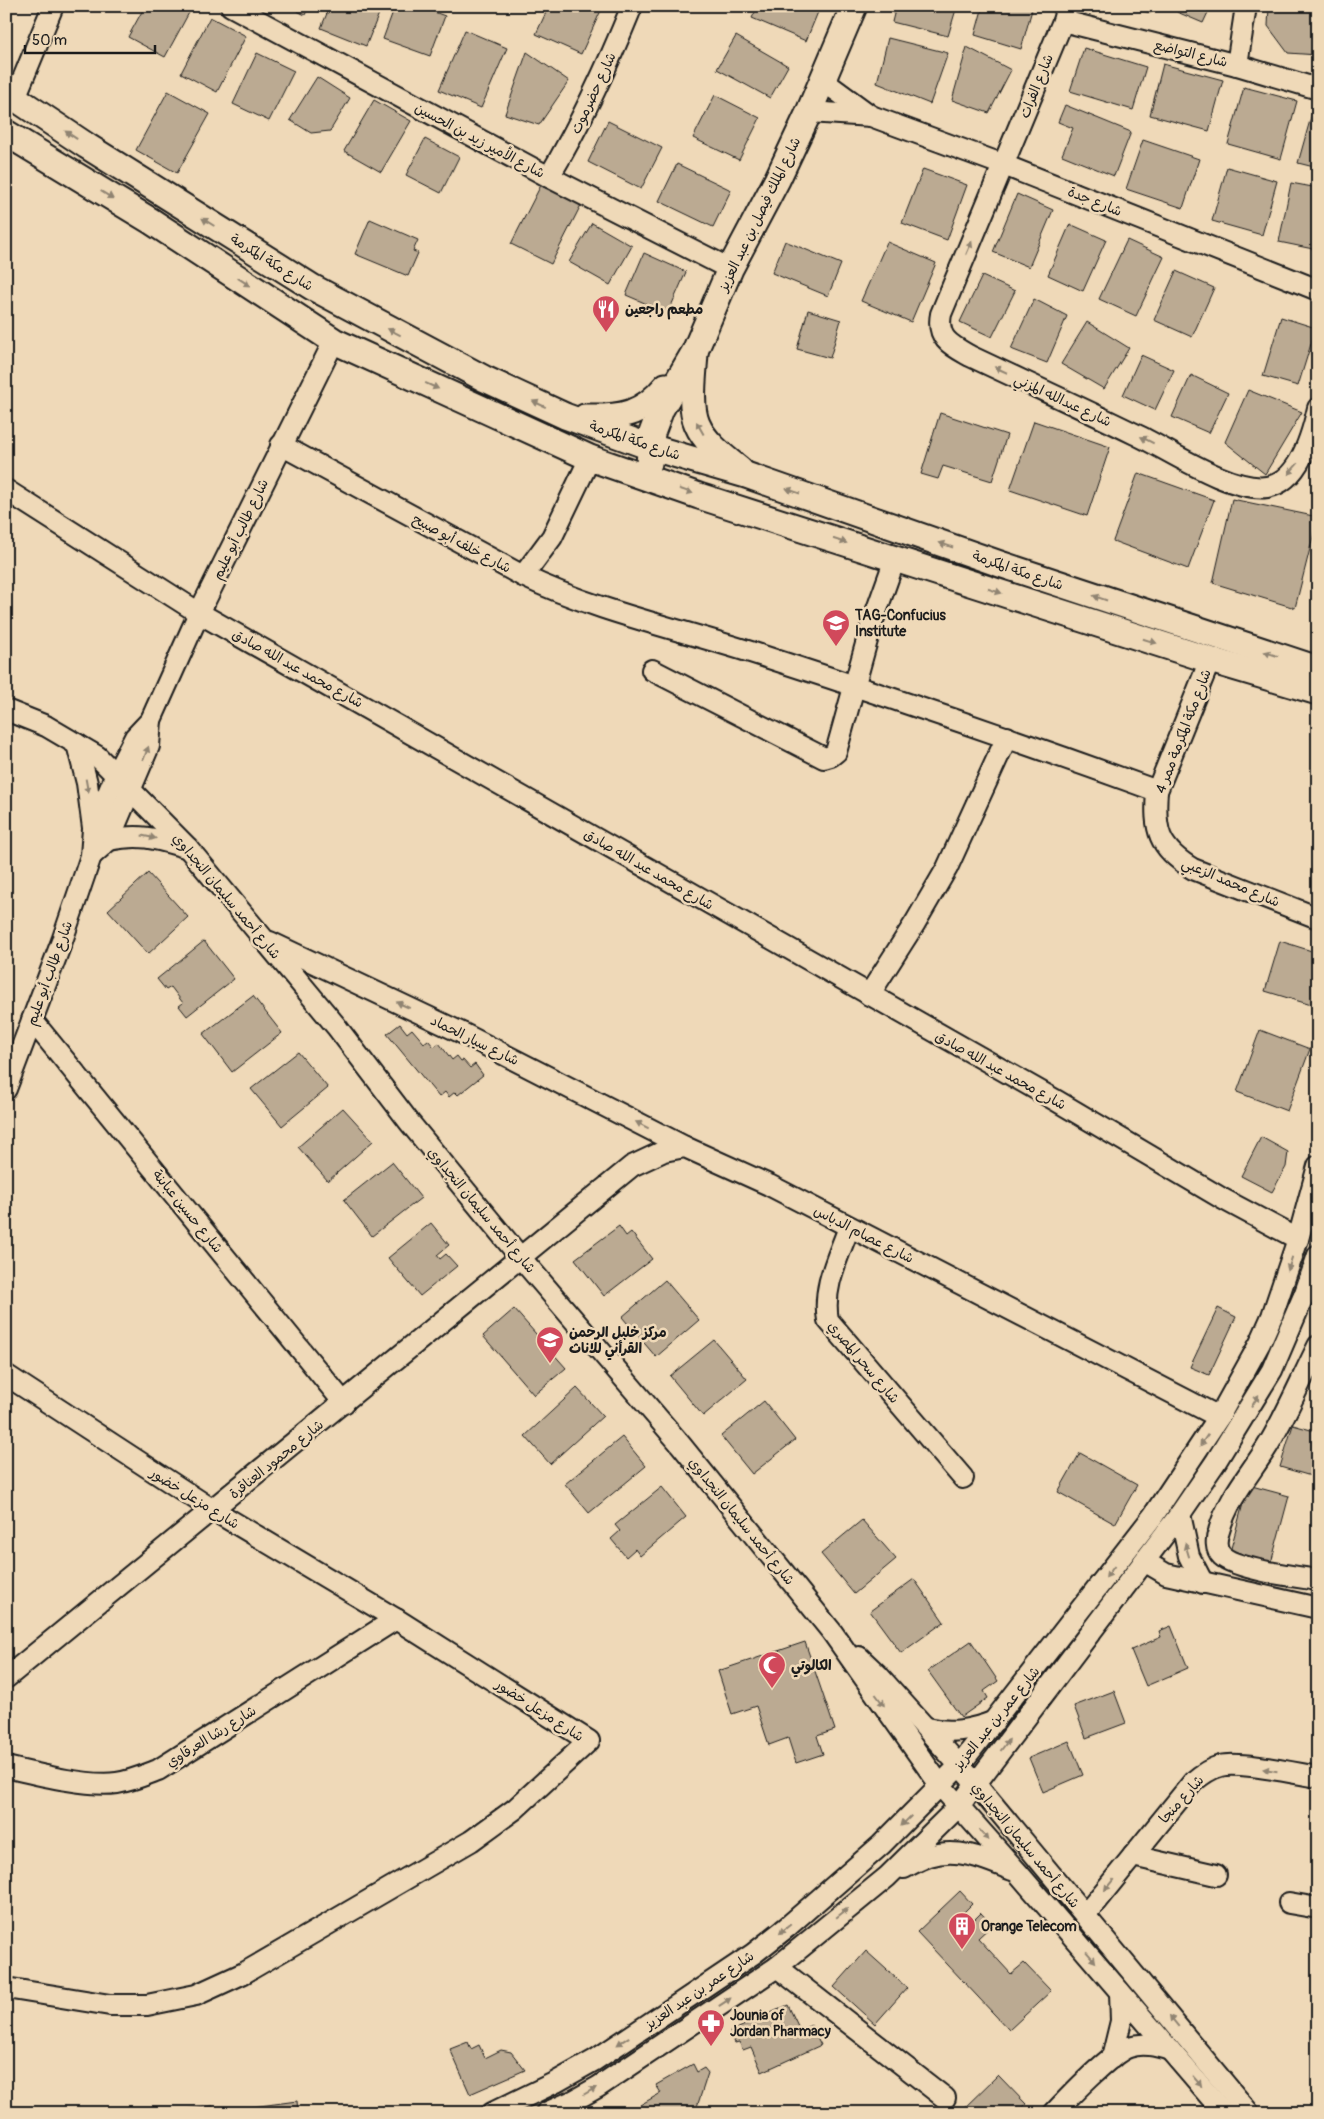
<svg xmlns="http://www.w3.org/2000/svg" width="1324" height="2119" viewBox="0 0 1324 2119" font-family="Pangolin,'Playpen Sans Arabic',sans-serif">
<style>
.building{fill:#bbaa92;stroke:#1c1c1c}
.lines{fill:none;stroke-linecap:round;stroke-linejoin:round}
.minor-casing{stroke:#1c1c1c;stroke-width:24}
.major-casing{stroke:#1c1c1c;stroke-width:29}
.minor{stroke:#efd9b8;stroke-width:20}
.major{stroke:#efd9b8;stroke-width:25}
.oneway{fill:#908472}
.labels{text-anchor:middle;stroke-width:5;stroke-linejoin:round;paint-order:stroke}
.street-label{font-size:14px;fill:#1c1c1c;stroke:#efd9b8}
.poi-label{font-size:14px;font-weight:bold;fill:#1c1c1c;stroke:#efd9b8;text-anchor:start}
</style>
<rect width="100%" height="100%" fill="#efd9b8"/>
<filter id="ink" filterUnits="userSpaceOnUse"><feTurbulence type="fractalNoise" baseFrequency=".02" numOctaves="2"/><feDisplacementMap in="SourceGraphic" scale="10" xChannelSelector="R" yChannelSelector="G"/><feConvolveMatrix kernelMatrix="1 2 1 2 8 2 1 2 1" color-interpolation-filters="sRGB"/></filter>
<g filter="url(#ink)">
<g class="building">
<polygon points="145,6 187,6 191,9 165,57 128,37"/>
<polygon points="288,6 309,6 305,15"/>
<polygon points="330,6 382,6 366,46 321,28"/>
<polygon points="395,6 418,6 445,16 430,56 383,39"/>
<polygon points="549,6 603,6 581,54 536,34"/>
<polygon points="758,6 804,6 818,12 806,41 752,18"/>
<polygon points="896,6 957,6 948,36 892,22"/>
<polygon points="983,6 1033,6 1021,49 975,35"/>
<polygon points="1120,6 1152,6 1151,13"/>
<polygon points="1177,6 1211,6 1203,23 1177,12"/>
<polygon points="1269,6 1318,6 1318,55 1288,53 1268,26"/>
<polygon points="210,17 246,36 217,92 181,73"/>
<polygon points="465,30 507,48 481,108 439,90"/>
<polygon points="736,36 788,66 770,98 717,69"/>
<polygon points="888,38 948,53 930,104 877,83"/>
<polygon points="967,47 1011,70 989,113 952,100"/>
<polygon points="1084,48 1146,67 1133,110 1070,91"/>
<polygon points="527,52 569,81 539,125 505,114"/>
<polygon points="257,53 294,71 269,121 233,104"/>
<polygon points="1163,64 1223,80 1209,131 1150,115"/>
<polygon points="317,77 350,98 330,131 311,133 290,120"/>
<polygon points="1244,87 1297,101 1281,159 1228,144"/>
<polygon points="168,91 210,114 177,173 136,150"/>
<polygon points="715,95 760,118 739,160 693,138"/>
<polygon points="374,100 411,121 381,172 344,151"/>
<polygon points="1065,105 1131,132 1114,176 1062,155 1073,128 1058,122"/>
<polygon points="1314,106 1318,107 1318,168 1298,163"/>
<polygon points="608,121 662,148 641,189 588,162"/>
<polygon points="425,139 459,157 441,193 406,175"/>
<polygon points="1143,140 1199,159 1183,208 1126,189"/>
<polygon points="677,164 731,190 713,227 659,201"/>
<polygon points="1227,167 1277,181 1262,235 1212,221"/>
<polygon points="923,169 967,185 947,240 902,223"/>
<polygon points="1291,183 1318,188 1318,250 1279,242"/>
<polygon points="541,185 581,205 551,264 511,244"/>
<polygon points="1017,194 1053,210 1029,267 993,252"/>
<polygon points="370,219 418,240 413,251 418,253 408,276 355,254"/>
<polygon points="592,223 632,246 610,285 569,262"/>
<polygon points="1070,224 1106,240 1083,291 1048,275"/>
<polygon points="1127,240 1164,257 1136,316 1099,299"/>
<polygon points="785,241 841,264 828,296 772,273"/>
<polygon points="887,242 936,263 911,322 861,301"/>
<polygon points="644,253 686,272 668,313 626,295"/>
<polygon points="1176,271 1214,288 1192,337 1154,320"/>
<polygon points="982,276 1015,291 992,337 960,322"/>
<polygon points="1034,299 1067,316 1047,363 1011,349"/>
<polygon points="808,310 841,320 830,358 797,349"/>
<polygon points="1281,317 1316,328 1298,386 1263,376"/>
<polygon points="1087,322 1129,348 1104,389 1061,364"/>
<polygon points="1141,355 1174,370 1155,410 1123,395"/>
<polygon points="1191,375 1228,393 1209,433 1172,417"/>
<polygon points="1248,390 1302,412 1265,474 1225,442"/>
<polygon points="940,413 1007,435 992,481 943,466 938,479 921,474"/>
<polygon points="1034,421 1110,447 1087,516 1010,490"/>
<polygon points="1138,473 1214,500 1188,569 1113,541"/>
<polygon points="1232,499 1318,517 1295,608 1213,583"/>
<polygon points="148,873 188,917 148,954 108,910"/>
<polygon points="204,941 234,979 187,1016 179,1006 183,1003 171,987 166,990 157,979"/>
<polygon points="1280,941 1318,953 1318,1007 1265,991"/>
<polygon points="253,996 282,1033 232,1072 203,1034"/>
<polygon points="400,1024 407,1033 412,1029 424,1043 428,1040 434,1047 439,1043 452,1060 457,1056 461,1061 463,1060 470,1068 475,1064 483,1075 458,1095 455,1092 449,1097 445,1092 439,1097 387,1034"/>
<polygon points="1260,1030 1310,1049 1287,1111 1237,1092"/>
<polygon points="298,1052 328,1088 282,1126 251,1089"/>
<polygon points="343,1108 373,1141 328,1181 298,1147"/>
<polygon points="1261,1137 1288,1152 1286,1167 1272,1192 1241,1176"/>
<polygon points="392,1162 421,1198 372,1236 344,1200"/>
<polygon points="431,1223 449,1245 437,1255 440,1259 446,1254 457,1266 420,1296 388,1258"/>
<polygon points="619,1226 626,1236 631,1232 652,1259 604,1296 575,1259"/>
<polygon points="665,1280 699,1320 656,1357 622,1317"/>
<polygon points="1218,1308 1236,1317 1209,1375 1190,1367"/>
<polygon points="514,1309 566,1368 534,1395 483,1336"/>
<polygon points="714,1340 747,1379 703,1416 670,1376"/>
<polygon points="577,1388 603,1416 550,1464 525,1436"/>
<polygon points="1318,1390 1318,1411 1312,1410"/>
<polygon points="764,1401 795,1440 752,1474 721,1436"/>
<polygon points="1293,1425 1318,1432 1318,1478 1280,1467"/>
<polygon points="622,1437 646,1466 589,1513 565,1484"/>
<polygon points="1080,1453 1137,1485 1115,1524 1058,1492"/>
<polygon points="1248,1485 1289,1496 1271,1563 1230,1552"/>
<polygon points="662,1487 686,1517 640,1556 635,1549 626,1557 611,1539 620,1531 615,1525"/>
<polygon points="862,1520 896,1559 854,1594 821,1554"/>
<polygon points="914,1579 944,1622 901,1653 870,1611"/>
<polygon points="1171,1626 1188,1668 1146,1686 1131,1650 1161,1637 1159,1631"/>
<polygon points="971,1641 998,1681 984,1691 988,1698 961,1717 928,1671"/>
<polygon points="805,1642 835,1730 817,1736 823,1754 796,1763 788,1738 769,1745 756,1706 732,1714 718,1671"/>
<polygon points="1114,1691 1126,1723 1086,1738 1074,1706"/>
<polygon points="1069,1741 1083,1775 1043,1792 1029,1758"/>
<polygon points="960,1891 972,1904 961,1915 970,1924 981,1913 992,1925 978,1938 1011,1974 1024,1963 1051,1991 1009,2030 917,1932"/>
<polygon points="866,1951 907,1988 875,2024 834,1987"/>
<polygon points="788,2005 800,2030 811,2025 821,2045 762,2072 751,2047 743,2050 739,2042 735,2043 730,2032"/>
<polygon points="468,2042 471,2049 479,2045 485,2058 501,2050 511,2052 525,2070 470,2094 450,2049"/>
<polygon points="693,2064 697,2072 704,2068 708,2073 695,2113 645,2113 640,2105 661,2093 656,2085"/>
<polygon points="998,2075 1026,2104 1018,2113 959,2113"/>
<polygon points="297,2101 298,2113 246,2113 245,2108"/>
<polygon points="213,2106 214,2113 169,2113 169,2112"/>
</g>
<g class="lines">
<g class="minor-casing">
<g id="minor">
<polyline points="231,6 549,177 730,269"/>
<path d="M1067 6 1063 21 941 314C936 339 952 346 970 356 1025 382 1080 407 1135 434 1169 450 1230 492 1267 487 1299 482 1312 435 1318 408"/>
<polyline points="1063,21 1237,65 1318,89"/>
<polyline points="1237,65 1246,6"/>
<polyline points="822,80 871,116"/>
<polyline points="15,98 53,6"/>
<polyline points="809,112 871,116 1004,165 1318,290"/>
<path d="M549 177C581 123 608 65 632 6"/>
<polyline points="281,445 523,576 552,537 590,458"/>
<polyline points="6,490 199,613 1057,1101 1223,1199 1298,1239"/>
<path d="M523 576C598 612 680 629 760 655 893 698 1025 743 1157 791"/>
<path d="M1210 660 1157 791C1154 830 1158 848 1193 869L1318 918"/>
<polyline points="652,670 824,758 831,756 836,752 871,626 895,559"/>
<polyline points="6,710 46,726 97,756 188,848 336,1026 410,1123 520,1257 681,1445 832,1632 940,1785 1019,1874 1224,2113"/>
<polyline points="77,744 87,783 93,828"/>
<path d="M109 840C142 833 157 839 188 848"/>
<polyline points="91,856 109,840 149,746 151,720"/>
<polyline points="270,942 462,1033 685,1147"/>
<polyline points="869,995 915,923 947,868 1007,737"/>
<polyline points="32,1020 344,1403"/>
<polyline points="6,1089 62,941 91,856 93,829 116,774 135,737 151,720 199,613 334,341"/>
<path d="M849 1227C838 1258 822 1287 828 1320L963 1478"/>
<path d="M1318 1346C1302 1378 1288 1411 1270 1442 1253 1471 1228 1497 1219 1531 1216 1539 1215 1549 1222 1556 1236 1569 1297 1577 1318 1580"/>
<polyline points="6,1375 213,1510 396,1619 589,1741 515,1809 471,1841 244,1973 196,1995 147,2005 110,2005 6,1988"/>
<polyline points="1180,1514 1189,1556 1203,1583"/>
<polyline points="1144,1561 1166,1574 1318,1608"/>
<polyline points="859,1657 878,1675 976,1784 1249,2113"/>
<polyline points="6,1678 632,1166 664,1151 685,1147 769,1185 1219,1417"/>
<path d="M927 1728C951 1734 972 1730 995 1721"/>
<path d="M6 1767C36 1774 87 1787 117 1783 131 1781 145 1775 158 1770L396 1619"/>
<polyline points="1133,1856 1216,1875"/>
<path d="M904 1868C912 1864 920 1859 929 1856 958 1847 985 1859 1012 1870"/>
<polyline points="1289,1903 1318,1908"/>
<path d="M1085 1915 1193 1782C1201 1775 1209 1769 1220 1766 1240 1761 1294 1773 1318 1777"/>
<polyline points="777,1967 945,2098"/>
<polyline points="1112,2058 1121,2021 1120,1992"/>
<polyline points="492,2113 556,2082 595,2060 753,1954 786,1928 881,1845 958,1767 1153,1516 1219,1417 1260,1343 1272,1316 1298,1239 1318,1166"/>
<polyline points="546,2113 573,2101 598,2087 777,1967 887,1877 959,1806 1180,1514 1215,1463 1272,1370 1305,1293 1318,1255"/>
<path d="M1054 2113C1068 2098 1111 2053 1129 2047 1143 2042 1157 2046 1170 2050"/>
</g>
</g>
<g class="major-casing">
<g id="major">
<polyline points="6,92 87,146 312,287 485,379 565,416 650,447 746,475 1000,564 1318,669"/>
<polyline points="6,133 151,221 334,341 590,458 699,496 1210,660 1318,692"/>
<path d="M695 353C694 373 689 406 697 424 705 443 724 457 740 470"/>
<path d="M585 417C621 418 642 415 666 386"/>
<polyline points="649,463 652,433 661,409 695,351 730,269 777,180 809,112 854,6"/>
</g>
</g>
<use href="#minor" class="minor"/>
<use href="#major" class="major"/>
</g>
<defs><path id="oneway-solid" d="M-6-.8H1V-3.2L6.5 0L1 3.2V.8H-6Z" transform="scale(1.25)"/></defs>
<g class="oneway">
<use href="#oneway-solid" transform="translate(71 135) rotate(-146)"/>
<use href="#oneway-solid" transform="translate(107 195) rotate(32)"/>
<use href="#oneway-solid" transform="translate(208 222) rotate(-148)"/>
<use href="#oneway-solid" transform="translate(969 248) rotate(-67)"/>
<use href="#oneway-solid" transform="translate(244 282) rotate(33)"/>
<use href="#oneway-solid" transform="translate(394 332) rotate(-153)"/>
<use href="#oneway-solid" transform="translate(1001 370) rotate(-155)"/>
<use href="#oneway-solid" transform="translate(432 386) rotate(24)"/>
<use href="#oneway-solid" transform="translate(539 404) rotate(-155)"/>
<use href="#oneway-solid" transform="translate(700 428) rotate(-119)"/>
<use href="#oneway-solid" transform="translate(1147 440) rotate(-153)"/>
<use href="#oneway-solid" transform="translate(1293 469) rotate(131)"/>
<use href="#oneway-solid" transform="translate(686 491) rotate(19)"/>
<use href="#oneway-solid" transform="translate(793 491) rotate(-161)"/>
<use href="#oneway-solid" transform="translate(840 541) rotate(18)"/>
<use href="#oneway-solid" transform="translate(946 545) rotate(-161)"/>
<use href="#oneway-solid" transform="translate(995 591) rotate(18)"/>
<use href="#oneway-solid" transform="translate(1100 598) rotate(-161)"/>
<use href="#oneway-solid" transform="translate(1150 641) rotate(18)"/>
<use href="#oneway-solid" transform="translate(1271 654) rotate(-162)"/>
<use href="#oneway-solid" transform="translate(146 753) rotate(-69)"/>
<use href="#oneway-solid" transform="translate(87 786) rotate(80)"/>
<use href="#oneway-solid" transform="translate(149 837) rotate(12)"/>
<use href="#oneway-solid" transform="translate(403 1005) rotate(-155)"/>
<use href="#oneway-solid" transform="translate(642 1125) rotate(-153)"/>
<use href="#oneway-solid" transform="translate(1290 1264) rotate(107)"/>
<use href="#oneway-solid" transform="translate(1255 1401) rotate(-59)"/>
<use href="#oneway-solid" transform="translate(1204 1440) rotate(124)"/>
<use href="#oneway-solid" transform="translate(1187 1550) rotate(-107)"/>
<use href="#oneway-solid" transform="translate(1110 1572) rotate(127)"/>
<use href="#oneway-solid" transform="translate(880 1700) rotate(53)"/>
<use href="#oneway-solid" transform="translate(1005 1745) rotate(-53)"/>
<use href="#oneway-solid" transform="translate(1270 1770) rotate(-171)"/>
<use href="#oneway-solid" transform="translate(906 1821) rotate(135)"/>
<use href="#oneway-solid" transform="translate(984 1835) rotate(48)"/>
<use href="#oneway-solid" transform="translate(1109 1885) rotate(129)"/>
<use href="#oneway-solid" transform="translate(842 1913) rotate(-39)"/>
<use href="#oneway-solid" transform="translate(785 1929) rotate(140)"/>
<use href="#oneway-solid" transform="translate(1091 1957) rotate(49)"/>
<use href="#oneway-solid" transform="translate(725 2002) rotate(-34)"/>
<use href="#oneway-solid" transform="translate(1174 2021) rotate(-129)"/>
<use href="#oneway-solid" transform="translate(623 2041) rotate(146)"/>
<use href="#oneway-solid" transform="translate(1197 2081) rotate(49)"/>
<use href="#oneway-solid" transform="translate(590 2091) rotate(-30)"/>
</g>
</g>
<defs>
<g id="restaurant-pin" transform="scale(1.4375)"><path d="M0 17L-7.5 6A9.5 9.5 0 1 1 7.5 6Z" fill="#d1495b" stroke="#efd9b8"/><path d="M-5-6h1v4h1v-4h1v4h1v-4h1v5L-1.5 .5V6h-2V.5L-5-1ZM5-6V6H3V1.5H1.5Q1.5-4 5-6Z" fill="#fff"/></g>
<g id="university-pin" transform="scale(1.4375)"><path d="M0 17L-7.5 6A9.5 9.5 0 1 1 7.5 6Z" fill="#d1495b" stroke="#efd9b8"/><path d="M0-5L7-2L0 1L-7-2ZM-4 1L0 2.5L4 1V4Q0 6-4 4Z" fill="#fff"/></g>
<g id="school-pin" transform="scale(1.4375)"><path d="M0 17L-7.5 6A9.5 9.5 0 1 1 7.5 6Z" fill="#d1495b" stroke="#efd9b8"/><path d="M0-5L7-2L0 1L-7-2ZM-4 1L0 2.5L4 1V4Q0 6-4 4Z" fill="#fff"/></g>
<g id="mosque-pin" transform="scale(1.4375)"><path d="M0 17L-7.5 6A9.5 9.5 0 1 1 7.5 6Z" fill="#d1495b" stroke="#efd9b8"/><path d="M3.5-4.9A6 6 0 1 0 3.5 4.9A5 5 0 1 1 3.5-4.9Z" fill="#fff"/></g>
<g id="building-pin" transform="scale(1.4375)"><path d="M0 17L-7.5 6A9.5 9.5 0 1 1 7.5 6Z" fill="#d1495b" stroke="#efd9b8"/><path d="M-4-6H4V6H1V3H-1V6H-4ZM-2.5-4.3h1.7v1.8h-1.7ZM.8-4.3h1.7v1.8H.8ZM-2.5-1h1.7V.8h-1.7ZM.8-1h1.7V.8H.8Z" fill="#fff"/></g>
<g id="pharmacy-pin" transform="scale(1.4375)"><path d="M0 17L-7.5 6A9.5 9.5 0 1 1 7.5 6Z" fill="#d1495b" stroke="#efd9b8"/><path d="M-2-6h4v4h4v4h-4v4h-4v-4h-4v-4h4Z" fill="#fff"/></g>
</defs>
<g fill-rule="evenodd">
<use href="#restaurant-pin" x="606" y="309"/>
<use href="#university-pin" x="836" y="623"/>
<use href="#school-pin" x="550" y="1340"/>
<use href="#mosque-pin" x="772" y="1665"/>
<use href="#building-pin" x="962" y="1926"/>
<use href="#pharmacy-pin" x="711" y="2023"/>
</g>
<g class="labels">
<g class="street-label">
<text transform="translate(1191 53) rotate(14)" y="5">شارع التواضع</text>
<text transform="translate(1036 86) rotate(-68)" y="5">شارع الفرات</text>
<text transform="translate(593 93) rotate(-65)" y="5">شارع حضرموت</text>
<text transform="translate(480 140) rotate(28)" y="5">شارع الأمير زيد بن الحسين</text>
<text transform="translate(1095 201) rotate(22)" y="5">شارع جدة</text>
<text transform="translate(759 214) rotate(-64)" y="5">شارع الملك فيصل بن عبد العزيز</text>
<text transform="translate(272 262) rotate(32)" y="5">شارع مكة المكرمة</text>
<text transform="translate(1063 400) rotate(25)" y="5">شارع عبدالله المزني</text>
<text transform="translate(635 440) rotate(19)" y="5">شارع مكة المكرمة</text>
<text transform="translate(240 529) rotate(-64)" y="5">شارع طالب أبو عليم</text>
<text transform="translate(462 543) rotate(28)" y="5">شارع خلف أبو صبيح</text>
<text transform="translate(1018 570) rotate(19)" y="5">شارع مكة المكرمة</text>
<text transform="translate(298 668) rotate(29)" y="5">شارع محمد عبد الله صادق</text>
<text transform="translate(1183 731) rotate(-69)" y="5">شارع مكة المكرمة ممر 4</text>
<text transform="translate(649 869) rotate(30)" y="5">شارع محمد عبد الله صادق</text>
<text transform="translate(1231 882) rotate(23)" y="5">شارع محمد الزعبي</text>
<text transform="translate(227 896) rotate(50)" y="5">شارع أحمد سليمان النجداوي</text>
<text transform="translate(49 973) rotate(-70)" y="5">شارع طالب أبو عليم</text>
<text transform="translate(475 1040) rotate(26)" y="5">شارع سيار الحماد</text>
<text transform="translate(1001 1070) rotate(29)" y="5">شارع محمد عبد الله صادق</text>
<text transform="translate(482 1210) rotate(50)" y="5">شارع أحمد سليمان النجداوي</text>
<text transform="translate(188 1211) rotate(51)" y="5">شارع حسين عبابنة</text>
<text transform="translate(864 1234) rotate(27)" y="5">شارع عصام الدباس</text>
<text transform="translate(864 1362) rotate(50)" y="5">شارع سحر المصري</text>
<text transform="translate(276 1459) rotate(-39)" y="5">شارع محمود العناقرة</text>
<text transform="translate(195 1498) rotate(32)" y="5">شارع مزعل خضور</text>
<text transform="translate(742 1521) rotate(51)" y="5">شارع أحمد سليمان النجداوي</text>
<text transform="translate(540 1710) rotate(33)" y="5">شارع مزعل خضور</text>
<text transform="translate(996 1718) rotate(-51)" y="5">شارع عمر بن عبد العزيز</text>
<text transform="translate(211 1736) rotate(-32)" y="5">شارع رشا العرقاوي</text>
<text transform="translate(1181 1799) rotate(-48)" y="5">شارع منجا</text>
<text transform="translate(1026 1845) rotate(50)" y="5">شارع أحمد سليمان النجداوي</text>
<text transform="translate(699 1990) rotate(-34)" y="5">شارع عمر بن عبد العزيز</text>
</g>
<g class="poi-label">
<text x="625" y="314">مطعم راجعين</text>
<text x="855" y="620">TAG-Confucius<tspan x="855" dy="16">Institute</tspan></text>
<text x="569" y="1337">مركز خليل الرحمن<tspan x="569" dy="16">القرأني للاناث</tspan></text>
<text x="791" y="1670">الكالوتي</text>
<text x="981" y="1931">Orange Telecom</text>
<text x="730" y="2020">Jounia of<tspan x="730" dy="16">Jordan Pharmacy</tspan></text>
</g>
</g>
<rect width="1324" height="2119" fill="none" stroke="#efd9b8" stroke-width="25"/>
<rect x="12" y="12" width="1299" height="2094" fill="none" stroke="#1c1c1c" stroke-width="2" filter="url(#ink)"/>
<path d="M25 45v8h130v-8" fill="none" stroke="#1c1c1c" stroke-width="2.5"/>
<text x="32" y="45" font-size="15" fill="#1c1c1c" stroke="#efd9b8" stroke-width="4" paint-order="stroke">50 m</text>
</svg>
